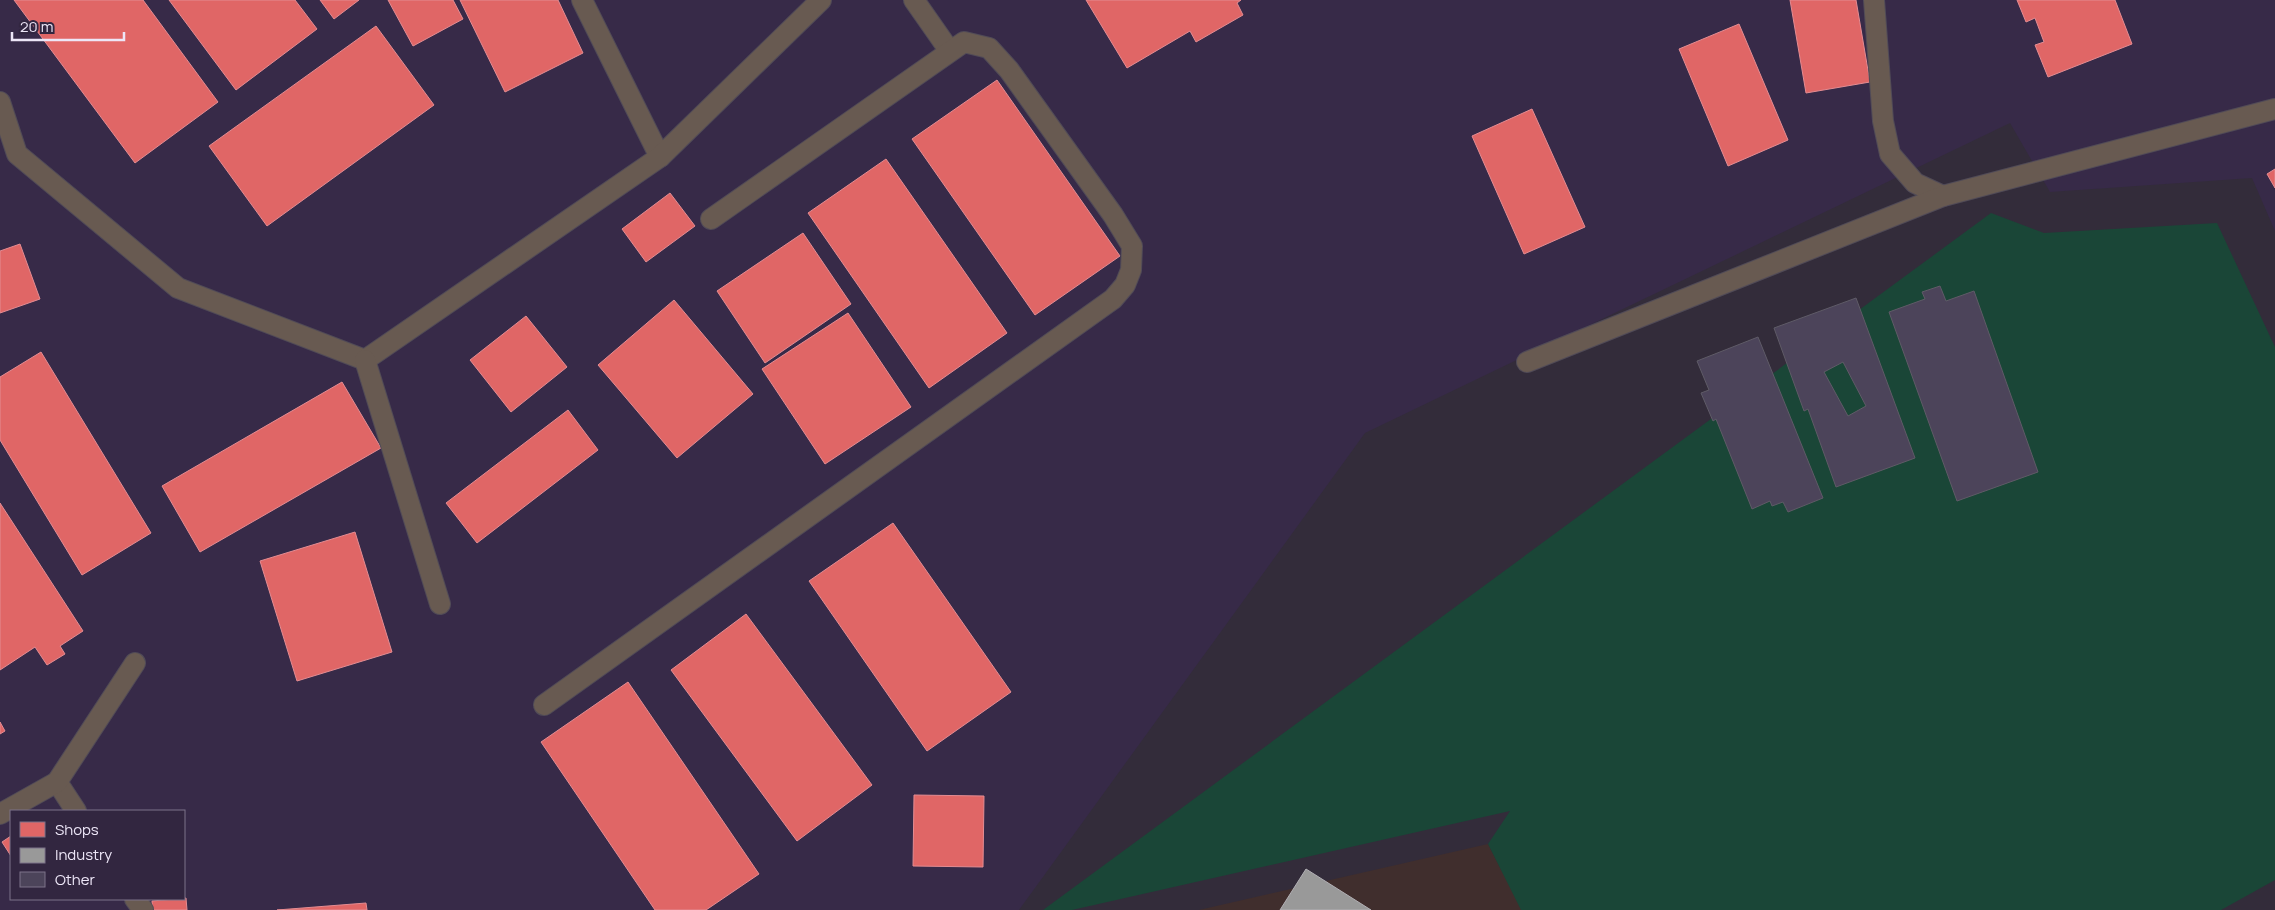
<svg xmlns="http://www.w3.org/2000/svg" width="2275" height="910" viewBox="0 0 2275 910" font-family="Manrope,sans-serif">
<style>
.built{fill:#372a48;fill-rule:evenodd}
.industrial{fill:#402e2d}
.green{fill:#1a4637}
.shops{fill:#e06666;stroke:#e48c92}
.industry{fill:#999;stroke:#b2b0b5}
.building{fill:#4c445a;stroke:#5f5b67;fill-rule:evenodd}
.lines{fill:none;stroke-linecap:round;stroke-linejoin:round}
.lane-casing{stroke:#514b57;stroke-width:22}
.lane{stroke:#685a51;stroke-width:20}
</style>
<rect width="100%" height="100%" fill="#332c3a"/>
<path class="built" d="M0 0H2275V231L2252 178 2050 192 2010 123 1365 433 1019 910H0ZM11 811H184V899H11Z"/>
<polygon class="industrial" points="1488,844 1522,910 1199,910"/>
<polygon class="green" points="1991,213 2044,233 2217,223 2275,347 2275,880 2221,910 1521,910 1488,844 1510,811 1072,910 1043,910"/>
<g class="shops">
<polygon points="14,0 143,0 218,102 135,163"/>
<polygon points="169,0 295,0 317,29 236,90"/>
<polygon points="320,0 359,0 334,19"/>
<polygon points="388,0 453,0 463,19 413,46"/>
<polygon points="460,0 558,0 583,53 505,92"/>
<polygon points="1086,0 1241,0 1237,3 1243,15 1196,42 1190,31 1127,68"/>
<polygon points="1790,0 1856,0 1870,82 1806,93"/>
<polygon points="2017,0 2115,0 2132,44 2048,77 2035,45 2044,42 2035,18 2026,22"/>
<polygon points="1739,24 1788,140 1728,166 1679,49"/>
<polygon points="376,26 434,105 267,226 209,146"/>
<polygon points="997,80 1120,256 1035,315 912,139"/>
<polygon points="1532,109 1585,227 1524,254 1472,136"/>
<polygon points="886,159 1007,333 929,388 808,213"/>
<polygon points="2275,169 2275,188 2267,174"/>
<polygon points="670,193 695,226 646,262 622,229"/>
<polygon points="803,233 851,304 765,363 717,291"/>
<polygon points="20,244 40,299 0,313 0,251"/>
<polygon points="674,300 753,394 677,458 598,365"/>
<polygon points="848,313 911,407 825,464 762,369"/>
<polygon points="526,316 567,367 511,412 470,360"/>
<polygon points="41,352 151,533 82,575 0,440 0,377"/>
<polygon points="342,382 381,448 200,552 162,486"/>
<polygon points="568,410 598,450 477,543 446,503"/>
<polygon points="0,503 83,631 60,646 65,654 47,665 35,647 0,670"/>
<polygon points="893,523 1011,692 927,751 809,581"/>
<polygon points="355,532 392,652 297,681 260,561"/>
<polygon points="746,614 872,785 797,841 671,670"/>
<polygon points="628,682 759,874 706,910 655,910 541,742"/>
<polygon points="0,722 5,731 0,734"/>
<polygon points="914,795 984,796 983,867 913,866"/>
<polygon points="11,836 11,856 2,842"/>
<polygon points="186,898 187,910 152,910 152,901"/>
<polygon points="366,903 367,910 277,910"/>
</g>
<polygon class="industry" points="1306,869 1371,910 1280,910"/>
<g class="building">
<polygon points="1940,286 1946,301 1974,291 2038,472 1957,501 1889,312 1925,299 1922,292"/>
<path d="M1856 298 1915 458 1836 487 1808 409 1804 411 1774 328ZM1843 362 1866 406 1848 416 1824 372Z"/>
<polygon points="1758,337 1823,498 1788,512 1783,502 1772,506 1770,501 1752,509 1716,419 1713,421 1701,393 1709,390 1697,361"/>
</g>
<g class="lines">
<g class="lane-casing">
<g id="lane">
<polyline points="582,0 660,157"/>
<polyline points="914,0 949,50"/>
<polyline points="1874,0 1883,121 1890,154 1915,183 1943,196"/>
<polyline points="0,102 17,154 178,288 365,360 660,157 821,0"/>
<polyline points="365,360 440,604"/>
<polyline points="1527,362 1943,196 2275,109"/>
<polyline points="544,705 1113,299 1125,285 1131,270 1132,246 1113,215 1009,70 989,48 964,42 711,219"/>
<polyline points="57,782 76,811"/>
<polyline points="0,814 57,782 135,663"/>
<polyline points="135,899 143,910"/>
</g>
</g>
<use href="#lane" class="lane"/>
</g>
<rect x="10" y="810" width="175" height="90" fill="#322640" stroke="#7d7389"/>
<rect x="20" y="822" width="25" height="15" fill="#e06666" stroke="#7d7389"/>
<text x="55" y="835" font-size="15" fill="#ede6f7">Shops</text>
<rect x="20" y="848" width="25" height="15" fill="#999999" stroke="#7d7389"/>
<text x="55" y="860" font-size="15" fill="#ede6f7">Industry</text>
<rect x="20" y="872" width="25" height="15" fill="#4c445a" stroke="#7d7389"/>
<text x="55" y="885" font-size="15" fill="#ede6f7">Other</text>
<path d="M12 32v8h112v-8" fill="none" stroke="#ede6f7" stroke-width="2.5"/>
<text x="20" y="32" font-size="15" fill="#ede6f7" stroke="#322640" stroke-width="4" paint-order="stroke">20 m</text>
</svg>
